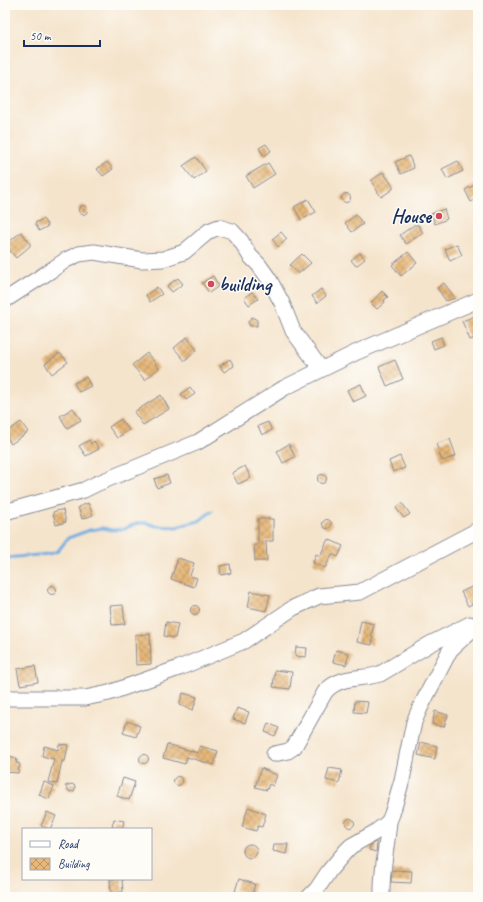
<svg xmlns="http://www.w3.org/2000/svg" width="483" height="902" viewBox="0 0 483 902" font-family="Caveat,sans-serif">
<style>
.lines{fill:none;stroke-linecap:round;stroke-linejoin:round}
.stream{stroke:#71ade2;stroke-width:3}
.building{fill:url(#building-cross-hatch)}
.minor-casing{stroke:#888a95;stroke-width:17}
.minor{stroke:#fff;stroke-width:15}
.poi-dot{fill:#d1495b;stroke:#fdfcf7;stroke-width:1.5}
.labels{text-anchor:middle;stroke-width:3;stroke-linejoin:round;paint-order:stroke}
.poi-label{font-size:20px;font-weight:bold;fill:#1b2f5e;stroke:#fdfcf7;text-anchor:end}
</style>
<defs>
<pattern id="building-cross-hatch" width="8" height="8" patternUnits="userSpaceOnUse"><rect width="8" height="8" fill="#e6b778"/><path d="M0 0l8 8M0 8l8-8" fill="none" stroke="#ba9566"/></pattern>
</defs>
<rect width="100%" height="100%" fill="#fdfcf7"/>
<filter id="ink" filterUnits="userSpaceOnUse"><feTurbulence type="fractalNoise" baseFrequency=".025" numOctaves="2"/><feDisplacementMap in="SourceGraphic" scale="8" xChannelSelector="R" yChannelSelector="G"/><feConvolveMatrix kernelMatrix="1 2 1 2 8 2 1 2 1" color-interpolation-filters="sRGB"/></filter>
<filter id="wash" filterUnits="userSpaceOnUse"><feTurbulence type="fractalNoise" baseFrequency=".012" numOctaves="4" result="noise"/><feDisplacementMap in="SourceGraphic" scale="16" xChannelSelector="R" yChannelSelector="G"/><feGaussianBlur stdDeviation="0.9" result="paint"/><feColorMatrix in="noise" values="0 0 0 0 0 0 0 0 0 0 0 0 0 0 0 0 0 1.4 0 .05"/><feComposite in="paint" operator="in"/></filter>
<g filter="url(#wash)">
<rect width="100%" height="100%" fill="#f5e4cc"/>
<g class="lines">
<polyline class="stream" points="5,558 49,554 58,551 68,538 90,530 103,528 112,530 123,529 138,523 147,523 156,526 176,527 199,521 212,511"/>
</g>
<g id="blocks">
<g class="building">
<polygon points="266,144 271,151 264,156 259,148"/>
<polygon points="409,156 414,168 401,174 395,162"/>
<polygon points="196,157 206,171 194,180 183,166"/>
<polygon points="458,161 463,171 447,179 442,169"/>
<polygon points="107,162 113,169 103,176 97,169"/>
<polygon points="268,163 275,174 253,188 246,176"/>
<polygon points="383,172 393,186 393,189 381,197 371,181"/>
<polygon points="478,183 478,198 471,202 465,190"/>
<circle cx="346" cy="198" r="4.5"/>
<polygon points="308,199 316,212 301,220 294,207"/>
<circle cx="83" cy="210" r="4.5"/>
<polygon points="444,209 447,219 435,224 431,214"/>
<polygon points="356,215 363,224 352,232 345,223"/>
<polygon points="43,219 48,226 39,231 35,223"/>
<polygon points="414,225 418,225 423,233 406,244 400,235"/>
<polygon points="21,232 30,243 30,246 16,258 5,245"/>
<polygon points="281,232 287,239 278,247 272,239"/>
<polygon points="457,244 462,255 450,261 445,249"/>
<polygon points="408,252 417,263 401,276 392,265"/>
<polygon points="360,253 365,259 356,266 351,260"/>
<polygon points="302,254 311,263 298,274 290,265"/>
<polygon points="213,276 219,286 209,293 202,283"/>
<polygon points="178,278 183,284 172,292 167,286"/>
<polygon points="444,283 455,298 446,301 437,288"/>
<polygon points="157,287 162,294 150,302 146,295"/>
<polygon points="321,289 326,296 317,303 312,296"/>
<polygon points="382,291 388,297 384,300 385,302 377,309 371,303"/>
<polygon points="252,292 258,299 249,305 244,298"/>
<polygon points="478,315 478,337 470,340 462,321"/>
<polygon points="252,317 257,320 257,326 250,326 248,322"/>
<polygon points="187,337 197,350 185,361 174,348"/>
<polygon points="441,337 444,345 434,349 431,341"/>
<polygon points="60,353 68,362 52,374 45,364"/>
<polygon points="147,353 159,368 145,380 132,365"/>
<polygon points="230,359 234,366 224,372 220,366"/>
<polygon points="395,360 403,379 387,386 379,367"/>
<polygon points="86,377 91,386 79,392 74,383"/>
<polygon points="361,384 366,396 353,402 347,390"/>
<polygon points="190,387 195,394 186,400 181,394"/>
<polygon points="161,395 169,409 143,425 134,412"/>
<polygon points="73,408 81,420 67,428 60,416"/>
<polygon points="121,419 129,430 117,438 109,427"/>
<polygon points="21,422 28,432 11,444 5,433"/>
<polygon points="268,422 272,430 262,435 258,426"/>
<polygon points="450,439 456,456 442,461 436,444"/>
<polygon points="89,440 91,444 94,441 99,449 86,456 79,446"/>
<polygon points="289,444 295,457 283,463 277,451"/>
<polygon points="400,456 405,468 393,472 389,461"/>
<polygon points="245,466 251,478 238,484 232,473"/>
<circle cx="322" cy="479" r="4.5"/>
<polygon points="167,475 170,483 157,488 154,479"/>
<polygon points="88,503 93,515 82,519 78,507"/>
<polygon points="402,503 410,514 404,518 396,508"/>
<polygon points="60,510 63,510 66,522 56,525 53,512"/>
<polygon points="258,519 273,519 273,541 266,541 267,561 255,561 254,545 258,545"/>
<circle cx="327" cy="524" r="4.5"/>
<polygon points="328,539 343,546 338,557 332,554 325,568 313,563 316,554 320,556"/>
<polygon points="178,558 194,563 190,576 197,578 194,587 171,579"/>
<polygon points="230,564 231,573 221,575 220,566"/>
<polygon points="478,584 478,601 468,606 461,592"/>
<circle cx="52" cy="590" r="4.5"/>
<polygon points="251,591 270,595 266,611 248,607"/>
<polygon points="123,605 125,624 112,625 110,606"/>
<circle cx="195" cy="610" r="4.5"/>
<polygon points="361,621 374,624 371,637 373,637 372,645 357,642"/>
<polygon points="166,622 178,624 175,638 164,636"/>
<polygon points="150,634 151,664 136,665 135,635"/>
<polygon points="296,647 307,648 306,657 295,656"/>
<polygon points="336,650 349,653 346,665 333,662"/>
<polygon points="35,666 38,682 20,685 17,669"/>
<polygon points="275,670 292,672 290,689 273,687"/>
<polygon points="183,693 197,697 193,710 179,705"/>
<polygon points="355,701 368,702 366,713 354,712"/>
<polygon points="237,708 249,712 245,723 233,719"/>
<polygon points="435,711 448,715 444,727 432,724"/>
<polygon points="127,721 140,726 136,737 123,733"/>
<polygon points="268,723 279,728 275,736 265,732"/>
<polygon points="421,742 437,746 435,759 418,755"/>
<polygon points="59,744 68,745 65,761 62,761 57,784 48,782 54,759 42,756 44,746 58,750"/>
<polygon points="167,744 198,753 200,746 218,751 214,765 187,757 185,764 163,758"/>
<circle cx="144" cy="759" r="4.5"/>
<polygon points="5,755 17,758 16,763 20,764 18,773 5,772"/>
<polygon points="261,768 277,775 273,786 269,784 267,790 255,787"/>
<polygon points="329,768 342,770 339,783 326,780"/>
<circle cx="178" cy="781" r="4.5"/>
<polygon points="123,778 135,782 129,800 117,796"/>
<polygon points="44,782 54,786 49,799 39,795"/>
<polygon points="72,784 75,786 75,789 74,791 70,792 65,786"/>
<polygon points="248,807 266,814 262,827 258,826 256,831 242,827"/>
<polygon points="47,812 56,816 50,829 41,826"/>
<circle cx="350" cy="823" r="4.5"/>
<polygon points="114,819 124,821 122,829 112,827"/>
<polygon points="375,842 377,843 376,852 369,850 370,846"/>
<polygon points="274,844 288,844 286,854 273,851"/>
<circle cx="250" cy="851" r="7"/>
<polygon points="392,870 412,871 411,883 391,882"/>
<polygon points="110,879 122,879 123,892 111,893"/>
<polygon points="239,879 255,884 252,896 235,891"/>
</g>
</g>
</g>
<g filter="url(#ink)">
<use href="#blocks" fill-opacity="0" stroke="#888a95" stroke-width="1"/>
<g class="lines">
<g class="minor-casing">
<g id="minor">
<polyline points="5,300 50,271 66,260 79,254 94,252 142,260 163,259 184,252 209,231 219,227 232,231 241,241 250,256 259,265 269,279 282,303 293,331 321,369"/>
<polyline points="5,512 84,490 96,484 198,442 284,388 357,352 478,300"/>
<polyline points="5,698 85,698 109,693 179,668 244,641 293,608 319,596 360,592 478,530"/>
<path d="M274 754 288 751 294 747 325 692C339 675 361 680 380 674L430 644 470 624"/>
<polyline points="309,897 317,889 329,871 346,851 351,846 374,833 386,824 389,821 392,814 402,780 414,722 420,708 450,650 478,624"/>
<path d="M382 897C381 870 387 848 389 821"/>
</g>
</g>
<use href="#minor" class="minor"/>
</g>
</g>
<g class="poi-dot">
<circle cx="439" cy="216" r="4"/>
<circle cx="211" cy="284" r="4"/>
</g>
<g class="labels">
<g class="poi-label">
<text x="431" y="223">House</text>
<text x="219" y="291" text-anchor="start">building</text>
</g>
</g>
<rect width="483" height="902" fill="none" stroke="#fdfcf7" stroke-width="20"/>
<rect x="22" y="828" width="130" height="52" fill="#fdfcf7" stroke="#a3aaba"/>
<rect x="30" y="841" width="20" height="6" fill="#ffffff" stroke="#a3aaba"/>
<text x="58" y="848" font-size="12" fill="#1b2f5e">Road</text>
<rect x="30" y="858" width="20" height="12" fill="url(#building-cross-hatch)" stroke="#a3aaba"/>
<text x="58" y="868" font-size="12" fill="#1b2f5e">Building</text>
<path d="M24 40v6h76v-6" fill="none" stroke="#1b2f5e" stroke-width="2"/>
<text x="30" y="40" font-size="12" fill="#1b2f5e" stroke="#fdfcf7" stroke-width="3" paint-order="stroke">50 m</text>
</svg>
